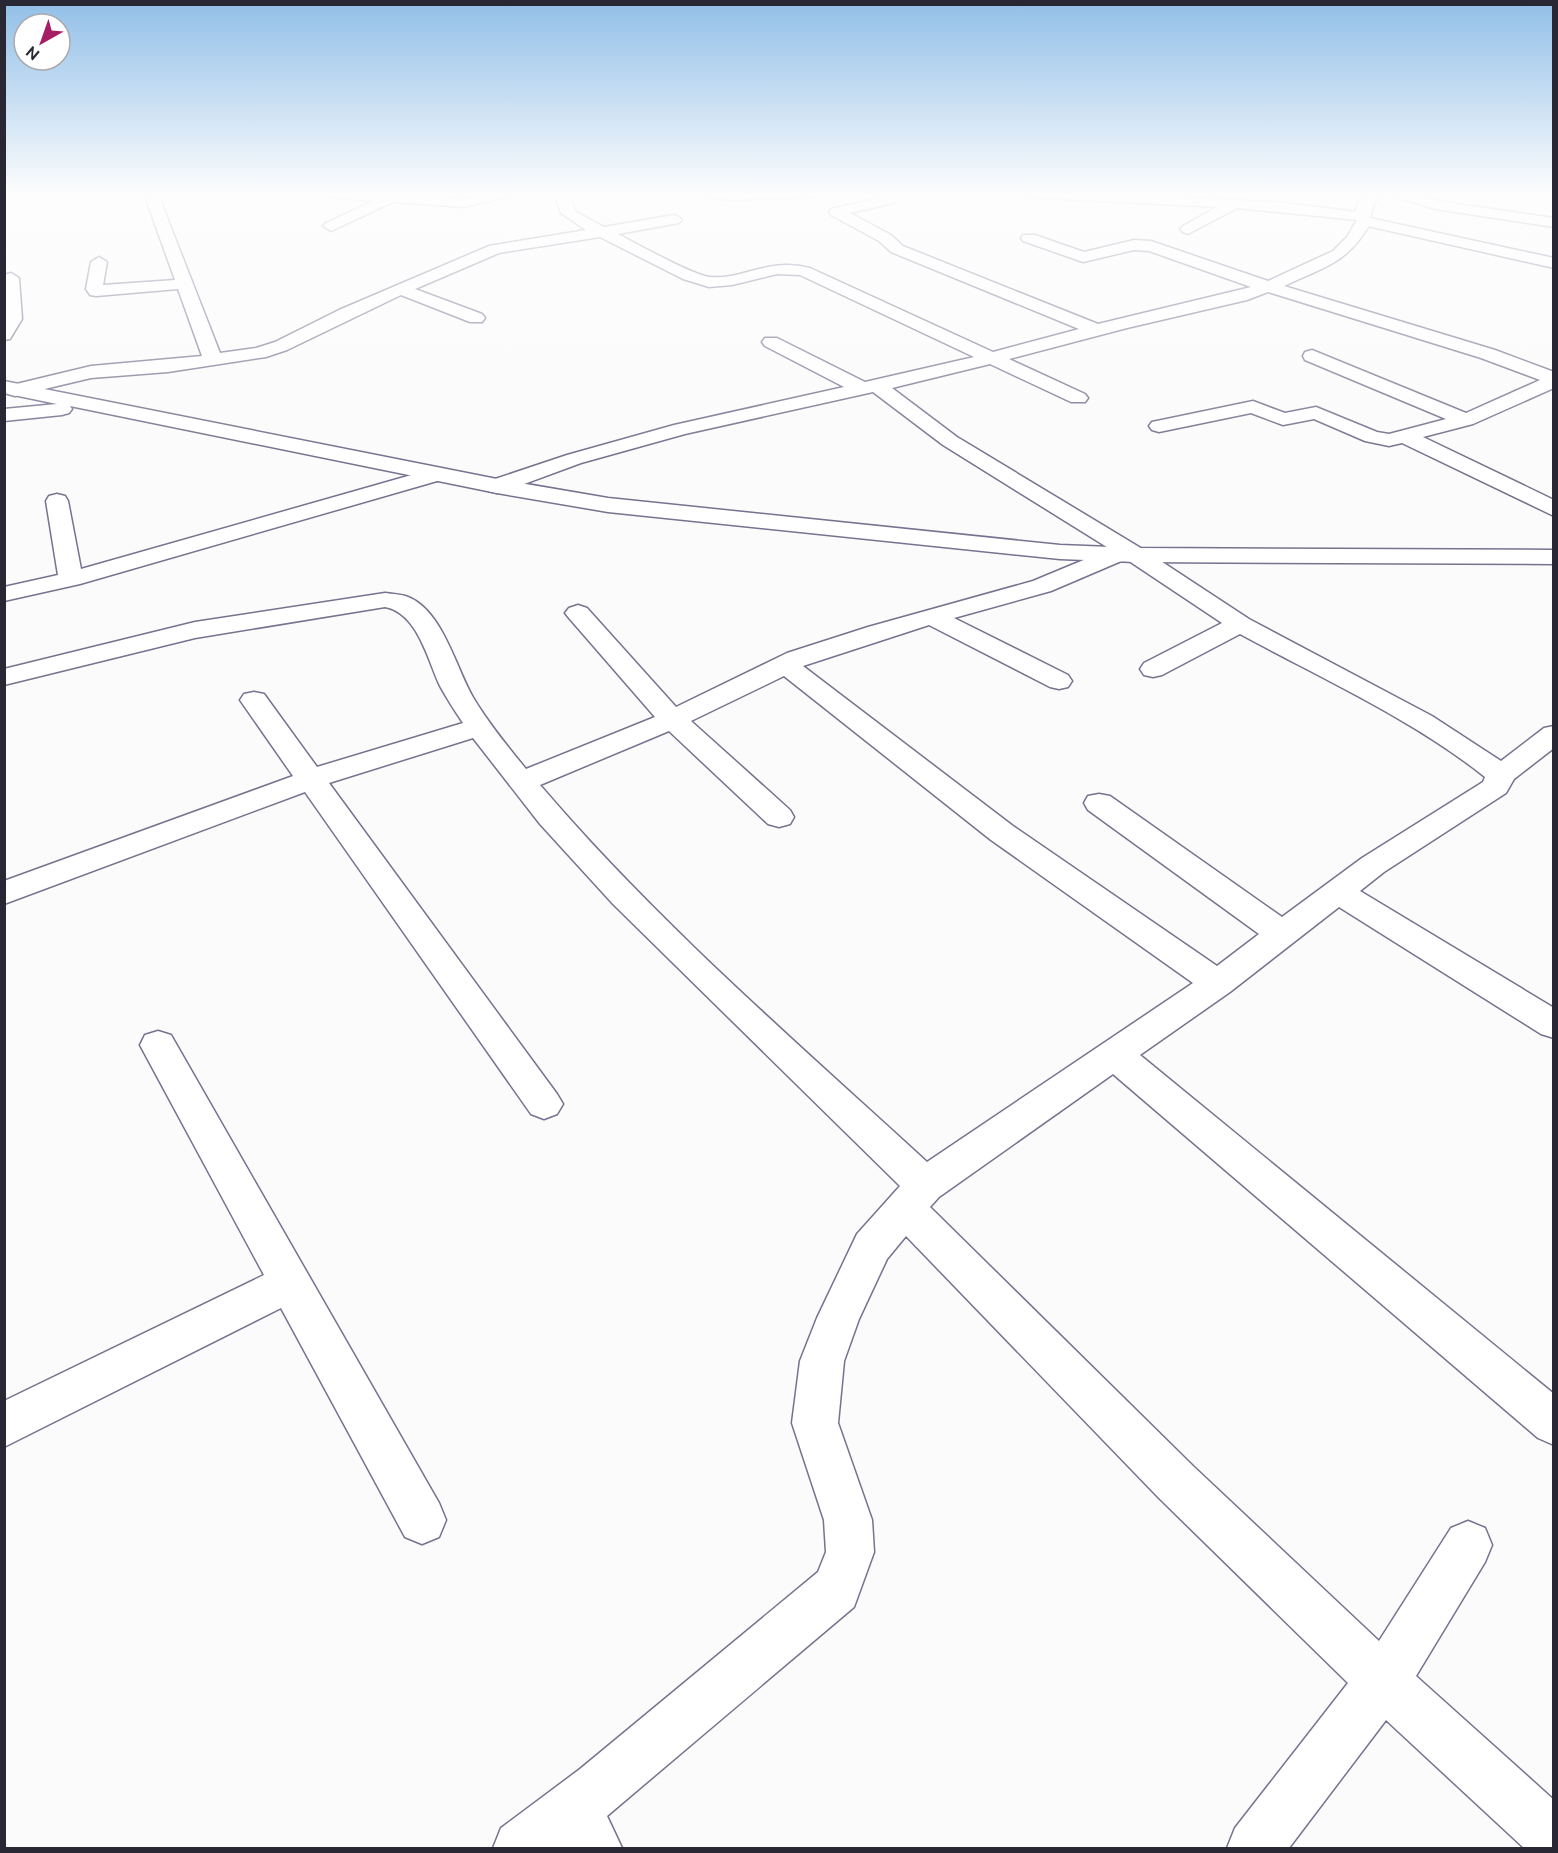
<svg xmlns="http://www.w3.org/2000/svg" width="1558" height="1853" viewBox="0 0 1558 1853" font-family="Ubuntu,sans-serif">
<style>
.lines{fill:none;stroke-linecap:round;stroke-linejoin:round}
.street-casing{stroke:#78718f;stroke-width:3}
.secondary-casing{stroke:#78718f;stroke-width:3}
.street{fill:#fff;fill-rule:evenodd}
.secondary{fill:#fff;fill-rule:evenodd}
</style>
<rect width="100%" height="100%" fill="#fbfbfb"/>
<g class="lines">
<g class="street-casing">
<g id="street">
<path d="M149 193H163L161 202 220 353 256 348 275 342 339 310 489 246 586 230 561 213 554 193H568L576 212 604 227 674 215 679 217 682 220 679 223 618 234C637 244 692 275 710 277 745 280 767 257 810 268L993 352 1079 329 891 252 879 241 831 215 829 212 831 209 880 198 877 193H891L896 200 894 203 850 213 891 235 903 246 1098 324 1251 287 1149 251 1134 250 1083 262 1023 241 1021 238 1023 235H1035L1084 252 1134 240 1151 241 1268 281 1333 251 1347 237 1357 220 1237 208 1188 234 1183 232 1180 229 1183 226 1217 207 1023 197 1016 193H1102L1274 202 1366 213 1372 221C1347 264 1326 266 1284 286L1495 350 1554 372V388L1473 424 1423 437 1554 500V516L1402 443 1389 446 1365 441 1314 419 1283 425 1251 413 1159 432 1152 430 1149 426 1152 422 1253 401 1285 413 1316 407 1377 432 1389 434 1446 419 1305 360 1303 356 1305 352 1312 350 1466 413 1540 380 1481 358 1268 292 1247 300 1127 328 1009 359 1085 394 1088 398 1085 402H1071L990 364 892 388 957 437 1144 550 1249 619 1432 716 1501 761 1544 728 1554 726V748L1514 779 1506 793 1384 872 1360 891 1554 1008V1038L1541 1034 1339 907 1230 992 1140 1055 1554 1394V1445L1538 1438 1113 1074 939 1197 930 1207 1193 1466 1379 1641 1451 1528 1468 1521 1485 1528 1492 1545 1485 1562 1416 1676 1554 1800V1848H1524L1386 1720 1289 1848H1227L1235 1828 1348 1683 1159 1498 906 1236 887 1259 859 1319 844 1361 838 1423 872 1520 874 1552 854 1607 607 1816 622 1848H493L501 1828 580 1769 818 1572 826 1552 824 1520 792 1423 800 1361 817 1318 857 1234 900 1186 613 904 540 824 473 738 329 783 557 1094 563 1104 557 1114 544 1119 531 1114 305 792 4 904V881L293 776 240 700 244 694 254 692 264 694 317 767 463 723C455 711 447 699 440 686 428 661 418 613 385 607L195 638 4 685V669L195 622 385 593C392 594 401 594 408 597 443 611 456 669 474 699 489 724 508 747 526 769L655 717 569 618 565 613 569 608 578 605 587 608 676 707 787 653 868 627 1033 581 1110 549 943 445 873 392 685 434 581 463 505 491 497 493 489 491 486 486 489 481 567 455 674 425 844 387 765 346 762 342 765 338H777L865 382 974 357 800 275 777 274 732 285 709 287 683 279 600 237 499 253 415 289 482 314 485 318 482 322H470L401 295 287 350 266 357 168 372 91 378 15 396 8 394 5 390 8 386 91 366 202 356 178 289 96 296 90 295 86 289 91 262 99 257 107 262 103 285 175 280 147 202ZM1126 559 1222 623 1144 663 1140 669 1144 675 1153 677 1162 675 1240 634C1321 678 1414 720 1485 777L1483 782 1362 858 1282 917 1110 796 1099 794 1088 796 1084 803 1088 810 1259 934 1217 966 1013 826 803 666 929 625 1050 687 1059 689 1068 687 1072 681 1068 675 954 618 1051 591ZM784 676 991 840 1193 983 927 1162C795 1041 657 922 540 785L669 731 768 824 779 827 790 824 794 817 790 810 691 721Z"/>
<polygon points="323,193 392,193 464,199 489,193 514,193 512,196 464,207 393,202 331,231 323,226 326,223 373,201 330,197"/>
<polygon points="704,193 821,193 814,197 729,200 706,196"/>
<polygon points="1391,193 1412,193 1437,201 1554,218 1554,227 1435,209 1393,196"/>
<polygon points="11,273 19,278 22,319 10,339 4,340 4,275"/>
<polygon points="436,468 444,469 447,474 444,479 80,584 4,601 4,587 58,575 46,501 49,496 57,494 65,496 68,501 81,569"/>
<polygon points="158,1031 171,1035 439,1503 446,1520 439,1537 422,1544 405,1537 281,1308 4,1447 4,1401 264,1275 140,1045 145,1035"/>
</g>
</g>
<g class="secondary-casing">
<g id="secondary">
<polygon points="1368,193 1384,193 1374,203 1370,218 1554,258 1554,268 1359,224 1353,216 1360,201"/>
<polygon points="4,381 497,479 608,498 1060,545 1136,548 1554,550 1554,564 1136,562 1060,559 608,512 497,493 70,406 72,409 69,413 62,415 4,421 4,409 57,404 4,393"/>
</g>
</g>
<use href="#street" class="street"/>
<use href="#secondary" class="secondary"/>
</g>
<linearGradient id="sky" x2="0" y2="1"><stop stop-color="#91bfe8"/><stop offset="0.43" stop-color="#fdfdfd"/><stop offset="1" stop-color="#fdfdfd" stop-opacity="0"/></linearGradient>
<rect width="1558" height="452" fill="url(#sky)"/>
<rect width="1558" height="1853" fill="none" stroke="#2a2734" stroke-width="12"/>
<g transform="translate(42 42) rotate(220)"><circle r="28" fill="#ffffff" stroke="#aaa9ae" stroke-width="1.5"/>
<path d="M0-4.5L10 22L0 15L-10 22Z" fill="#a61e66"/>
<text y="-9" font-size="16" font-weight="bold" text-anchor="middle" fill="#2a2734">N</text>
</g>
</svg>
